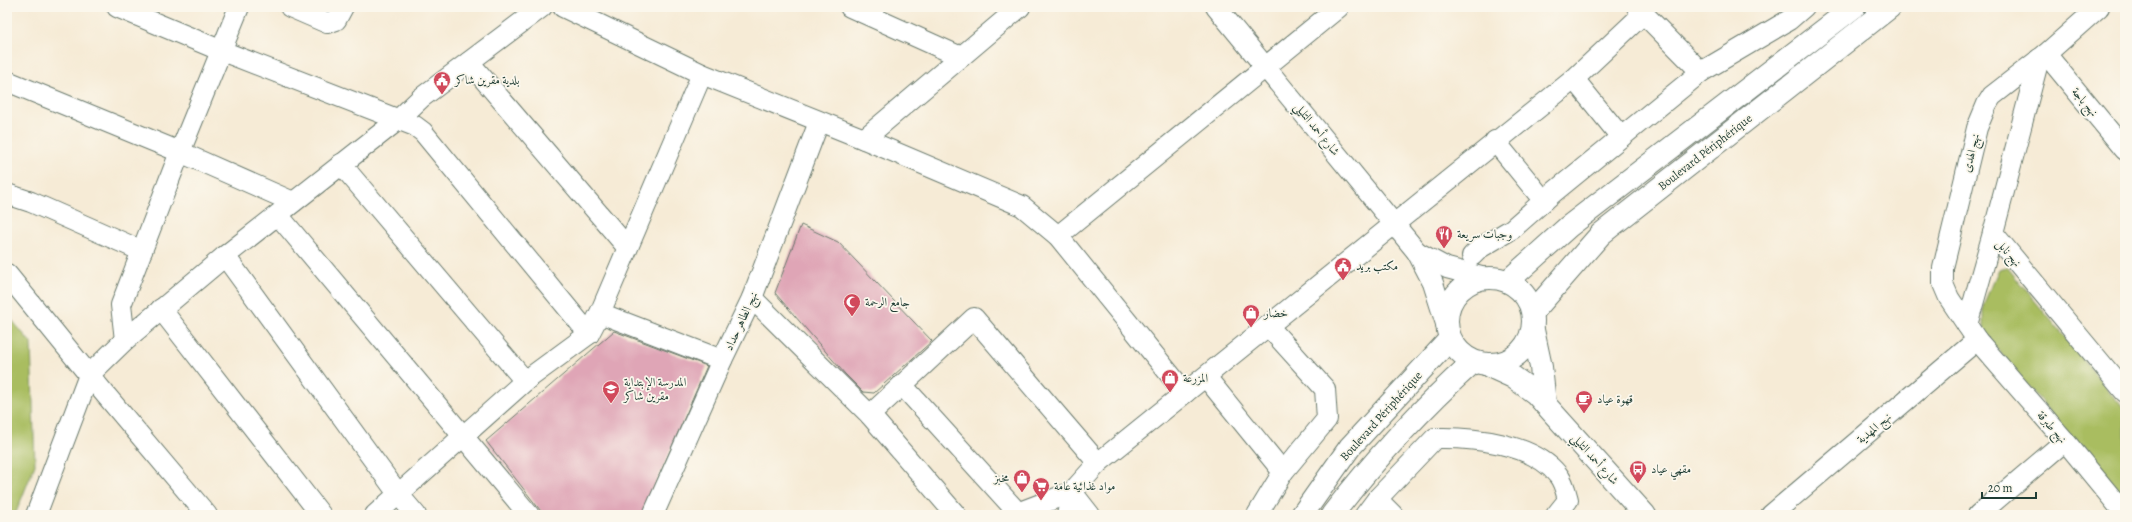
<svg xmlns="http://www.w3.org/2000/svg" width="2132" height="522" viewBox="0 0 2132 522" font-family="Alegreya,Amiri,serif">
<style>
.green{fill:#a9bd61;stroke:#647d4a}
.building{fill:#dfa5b6}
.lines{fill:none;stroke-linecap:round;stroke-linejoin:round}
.street-casing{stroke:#6a7a6d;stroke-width:22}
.secondary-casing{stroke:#6a7a6d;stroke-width:24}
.highway-casing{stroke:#6a7a6d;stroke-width:24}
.street{stroke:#fff;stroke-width:20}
.secondary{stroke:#fff;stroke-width:22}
.highway{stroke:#fff;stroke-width:22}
.labels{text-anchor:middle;stroke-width:3.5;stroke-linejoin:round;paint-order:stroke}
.poi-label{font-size:12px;fill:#1f3d34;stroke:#fbf7ec;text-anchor:start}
.street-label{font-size:12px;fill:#1f3d34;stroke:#fbf7ec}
</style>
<rect width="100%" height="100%" fill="#fbf7ec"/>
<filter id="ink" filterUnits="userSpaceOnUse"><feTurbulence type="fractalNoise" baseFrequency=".025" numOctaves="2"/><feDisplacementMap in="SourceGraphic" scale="8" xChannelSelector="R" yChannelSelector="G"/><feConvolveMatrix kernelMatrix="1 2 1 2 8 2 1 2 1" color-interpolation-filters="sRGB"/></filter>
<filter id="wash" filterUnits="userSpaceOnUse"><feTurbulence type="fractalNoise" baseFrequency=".012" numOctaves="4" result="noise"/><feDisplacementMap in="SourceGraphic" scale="16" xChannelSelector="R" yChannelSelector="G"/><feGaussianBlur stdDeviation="0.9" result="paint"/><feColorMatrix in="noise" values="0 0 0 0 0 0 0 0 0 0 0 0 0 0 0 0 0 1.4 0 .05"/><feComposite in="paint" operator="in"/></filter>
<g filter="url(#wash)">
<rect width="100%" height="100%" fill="#f6ebd6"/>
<g class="green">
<polygon points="2007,267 2125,410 2125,502 1983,332 1983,305 1999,269"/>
<polygon points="7,314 31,343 35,465 15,515 7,515"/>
</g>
<g id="blocks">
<g class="building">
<polygon points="801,225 838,242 932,341 874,393 863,392 845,374 775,293"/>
<polygon points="614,331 707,366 642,515 544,515 486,441"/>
</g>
</g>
</g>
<g filter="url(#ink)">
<use href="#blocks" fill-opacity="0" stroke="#6a7a6d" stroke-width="1"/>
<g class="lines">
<g class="street-casing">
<g id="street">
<polyline points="117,7 222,51 415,126 423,132 589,334"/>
<polyline points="290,7 327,23 336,20 343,7"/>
<polyline points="563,7 702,74 864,139 1022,206 1058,236 1185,393"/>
<polyline points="850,7 961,57"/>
<polyline points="1216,7 1417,252 1433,283 1447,327"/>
<polyline points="1637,7 1701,72"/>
<polyline points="2099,7 2046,54 1992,96 1987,104 1977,128 1943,268 1943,284 1949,298 1977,340 2065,441 2125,514"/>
<polyline points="2046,54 2125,150"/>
<polyline points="2039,59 1993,233 2125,392"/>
<polyline points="469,62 627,247"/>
<polyline points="1574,79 1621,137"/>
<polyline points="7,81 180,152 293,202"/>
<polyline points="864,139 1020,7"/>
<polyline points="1495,141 1544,201"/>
<polyline points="341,164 525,381"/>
<polyline points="7,194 31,202 142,251"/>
<polyline points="278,215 529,515"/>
<polyline points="1058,236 1339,7"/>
<polyline points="1417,252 1447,268 1485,278"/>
<polyline points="225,256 399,495 416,515"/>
<polyline points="1472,256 1480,248 1512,229 1554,192 1701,72 1789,20 1804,7"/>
<polyline points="7,274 89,375 207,515"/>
<polyline points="752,298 870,415 956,515"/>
<polyline points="161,309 321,515"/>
<polyline points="600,313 722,360"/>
<polyline points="1967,325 1993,233"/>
<polyline points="125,340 121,305 180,152 239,7"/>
<polyline points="1206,377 1283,472"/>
<polyline points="902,385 1020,515"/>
<polyline points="870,415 974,318 1098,463"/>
<polyline points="1072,492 1090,515"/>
<polyline points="1377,499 1393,515"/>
<polyline points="36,515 89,375 125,340 225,256 398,120 421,98 542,7"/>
<polyline points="375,515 525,381 589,334 600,313 702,74"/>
<polyline points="653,515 722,360 752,298 819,122"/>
<polyline points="1012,515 1072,492 1098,463 1574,79 1643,14 1645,7"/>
<polyline points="1067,515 1072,492"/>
<polyline points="1257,515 1283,472 1327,419 1325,389 1268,326"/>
<path d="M1365 515 1377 499 1435 438C1472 437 1533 443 1558 475 1564 482 1566 492 1568 500L1556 515"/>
<polyline points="1771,515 1977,340"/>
<polyline points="1978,515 2065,441"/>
</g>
</g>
<g class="secondary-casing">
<g id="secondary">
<polyline points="1533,330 1541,367 1545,404"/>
<polyline points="1489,366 1513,377 1535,393 1645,515"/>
</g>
</g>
<g class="highway-casing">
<g id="highway">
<circle cx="1490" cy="321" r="43"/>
<polyline points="1508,281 1568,227 1854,7"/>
<polyline points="1533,312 1601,234 1890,7"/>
<polyline points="1302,515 1350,447 1450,339"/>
<path d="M1332 515C1374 460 1422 408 1473 362"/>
</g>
</g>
<use href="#street" class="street"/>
<use href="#secondary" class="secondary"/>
<use href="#highway" class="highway"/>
</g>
</g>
<defs>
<g id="civic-pin" transform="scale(0.9)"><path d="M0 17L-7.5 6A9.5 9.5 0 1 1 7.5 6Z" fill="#d1495b" stroke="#fbf7ec"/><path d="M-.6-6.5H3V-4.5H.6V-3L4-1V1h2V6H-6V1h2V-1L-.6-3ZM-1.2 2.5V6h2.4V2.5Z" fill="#fff"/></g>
<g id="restaurant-pin" transform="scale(0.9)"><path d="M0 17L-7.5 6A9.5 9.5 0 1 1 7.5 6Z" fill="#d1495b" stroke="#fbf7ec"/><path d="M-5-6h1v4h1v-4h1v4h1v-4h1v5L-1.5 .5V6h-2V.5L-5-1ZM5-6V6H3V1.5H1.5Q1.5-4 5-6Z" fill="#fff"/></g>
<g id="mosque-pin" transform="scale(0.9)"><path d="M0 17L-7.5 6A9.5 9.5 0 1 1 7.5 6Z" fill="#d1495b" stroke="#fbf7ec"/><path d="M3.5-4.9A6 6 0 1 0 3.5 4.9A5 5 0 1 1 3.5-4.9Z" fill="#fff"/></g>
<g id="shop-pin" transform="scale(0.9)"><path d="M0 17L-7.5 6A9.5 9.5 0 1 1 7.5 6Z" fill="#d1495b" stroke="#fbf7ec"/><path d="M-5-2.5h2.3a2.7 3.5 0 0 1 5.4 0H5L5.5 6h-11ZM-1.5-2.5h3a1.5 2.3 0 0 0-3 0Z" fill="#fff"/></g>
<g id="school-pin" transform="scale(0.9)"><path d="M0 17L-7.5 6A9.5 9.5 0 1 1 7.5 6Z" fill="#d1495b" stroke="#fbf7ec"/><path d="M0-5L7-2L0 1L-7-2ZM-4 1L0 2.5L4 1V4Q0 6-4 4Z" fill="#fff"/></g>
<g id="cafe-pin" transform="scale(0.9)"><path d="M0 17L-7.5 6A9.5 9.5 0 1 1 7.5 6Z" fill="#d1495b" stroke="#fbf7ec"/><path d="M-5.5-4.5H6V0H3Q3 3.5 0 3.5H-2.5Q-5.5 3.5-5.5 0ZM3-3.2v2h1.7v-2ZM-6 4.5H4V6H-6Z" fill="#fff"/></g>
<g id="bus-pin" transform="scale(0.9)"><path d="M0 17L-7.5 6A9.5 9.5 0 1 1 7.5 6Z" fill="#d1495b" stroke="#fbf7ec"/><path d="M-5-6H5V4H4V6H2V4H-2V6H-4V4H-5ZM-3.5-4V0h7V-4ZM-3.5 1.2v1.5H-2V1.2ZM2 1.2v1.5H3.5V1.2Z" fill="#fff"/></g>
<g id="supermarket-pin" transform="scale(0.9)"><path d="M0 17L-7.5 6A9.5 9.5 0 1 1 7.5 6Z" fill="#d1495b" stroke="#fbf7ec"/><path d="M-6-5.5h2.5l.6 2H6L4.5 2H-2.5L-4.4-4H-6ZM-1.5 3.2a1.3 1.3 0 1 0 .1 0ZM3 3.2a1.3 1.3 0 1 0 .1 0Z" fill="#fff"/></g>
</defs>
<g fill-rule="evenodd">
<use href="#civic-pin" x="442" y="80"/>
<use href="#restaurant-pin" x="1444" y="234"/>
<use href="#civic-pin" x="1343" y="266"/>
<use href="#mosque-pin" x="852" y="302"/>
<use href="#shop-pin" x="1251" y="313"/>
<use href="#shop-pin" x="1170" y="378"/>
<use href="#school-pin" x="611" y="389"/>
<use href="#cafe-pin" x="1584" y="399"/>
<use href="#bus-pin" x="1638" y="469"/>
<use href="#shop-pin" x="1022" y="478"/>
<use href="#supermarket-pin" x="1041" y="486"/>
</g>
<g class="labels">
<g class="poi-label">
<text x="455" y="84">بلدية مقرين شاكر</text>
<text x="1457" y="238">وجبات سريعة</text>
<text x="1356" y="270">مكتب بريد</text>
<text x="865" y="306">جامع الرحمة</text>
<text x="1264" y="317">خضار</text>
<text x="1183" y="382">المزرعة</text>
<text x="624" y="386">المدرسة الإبتداية<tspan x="624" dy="14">مقرين شاكر</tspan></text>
<text x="1597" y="403">قهوة عياد</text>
<text x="1651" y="473">مقهي عياد</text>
<text x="1009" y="482" text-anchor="end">مخبز</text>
<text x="1054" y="490">مواد غذائية عامة</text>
</g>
<g class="street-label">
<text transform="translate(2085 102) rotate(50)" y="4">نهج باجة</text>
<text transform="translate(1317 129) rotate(51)" y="4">شارع أحمد التليلي</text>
<text transform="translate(1705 152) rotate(-38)" y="4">Boulevard Périphérique</text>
<text transform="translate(1971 153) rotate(-76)" y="4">نهج الهدى</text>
<text transform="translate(2009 253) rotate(50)" y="4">نهج نابل</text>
<text transform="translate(741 321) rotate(-65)" y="4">نهج الطاهر حداد</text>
<text transform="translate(1381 416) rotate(-48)" y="4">Boulevard Périphérique</text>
<text transform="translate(2052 427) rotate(49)" y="4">نهج طبرقة</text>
<text transform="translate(1874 428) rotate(-40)" y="4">نهج المهدية</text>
<text transform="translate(1595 459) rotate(48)" y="4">شارع أحمد التليلي</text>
</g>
</g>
<rect width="2132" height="522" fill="none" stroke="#fbf7ec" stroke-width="24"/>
<path d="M1982 492v6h54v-6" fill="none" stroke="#1f3d34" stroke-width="2"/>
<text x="1988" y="492" font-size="12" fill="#1f3d34" stroke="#fbf7ec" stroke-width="3" paint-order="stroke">20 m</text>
</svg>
